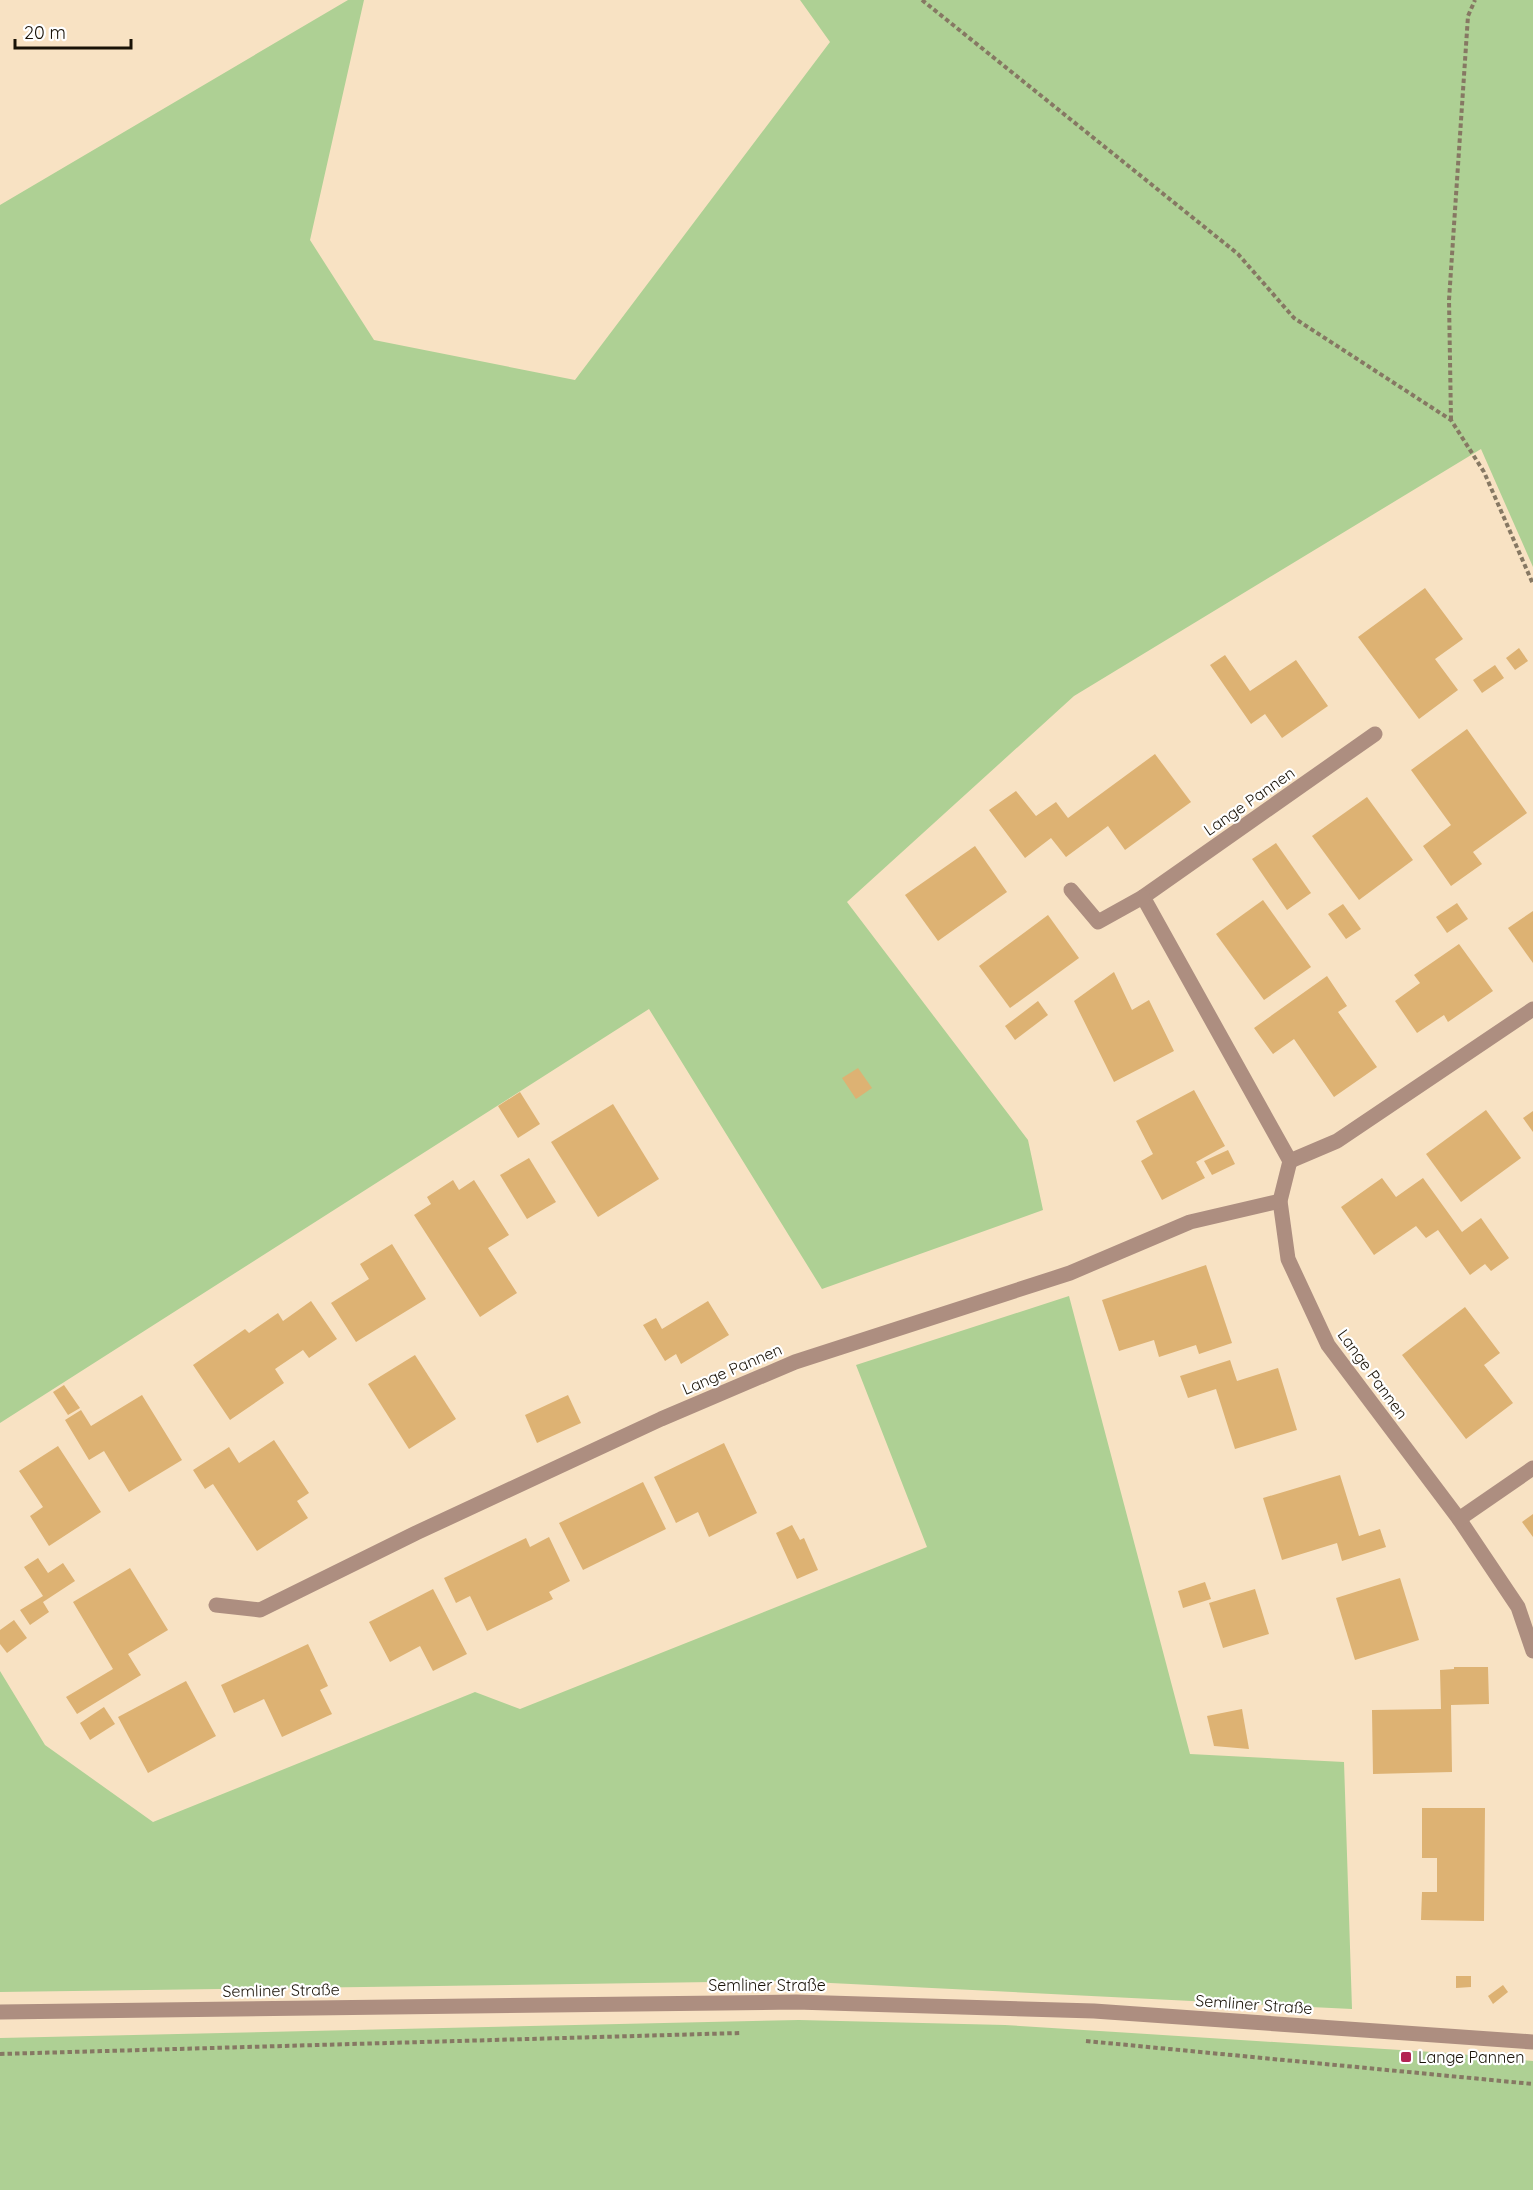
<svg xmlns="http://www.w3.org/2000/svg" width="1533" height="2190" viewBox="0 0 1533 2190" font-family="Quicksand,sans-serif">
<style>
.green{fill:#aed094}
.building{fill:#ddb273}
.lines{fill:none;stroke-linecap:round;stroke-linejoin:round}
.path{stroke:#867863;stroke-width:4;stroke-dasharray:4.5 3;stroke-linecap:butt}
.minor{stroke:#ad8e80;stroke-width:15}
.poi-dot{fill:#b22353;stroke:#fff;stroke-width:2}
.labels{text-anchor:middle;stroke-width:4.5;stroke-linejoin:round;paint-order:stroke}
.street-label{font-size:16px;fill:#191207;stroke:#fff}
.poi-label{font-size:16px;fill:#191207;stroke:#fff;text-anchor:start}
</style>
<rect width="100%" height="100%" fill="#f8e2c3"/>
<g class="green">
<polygon points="348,0 364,0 310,240 374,340 575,380 830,42 800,0 1533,0 1533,567 1481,449 1074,696 847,902 1028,1140 1043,1210 822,1289 649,1009 0,1423 0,205"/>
<polygon points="1069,1296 1190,1754 1344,1762 1352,2009 790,1981 0,1992 0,1671 45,1745 153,1822 475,1692 520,1709 927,1547 856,1365"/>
<polygon points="799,2020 1005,2025 1448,2053 1533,2061 1533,2190 0,2190 0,2038"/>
</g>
<g class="building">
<polygon points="1425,588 1463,639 1435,659 1458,690 1419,719 1358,637"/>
<polygon points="1519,648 1528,661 1515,670 1506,658"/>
<polygon points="1225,655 1250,691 1296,660 1328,706 1282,738 1265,714 1251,724 1210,665"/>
<polygon points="1495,665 1504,678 1482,693 1473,680"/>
<polygon points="1467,729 1527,813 1473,852 1482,864 1451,886 1423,846 1451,825 1411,770"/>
<polygon points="1155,754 1191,802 1125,850 1108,826 1066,857 1051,838 1025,858 989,810 1016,791 1036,816 1056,802 1068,818"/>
<polygon points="1367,797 1413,860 1359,900 1312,836"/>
<polygon points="1276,843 1311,893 1287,910 1252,859"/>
<polygon points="975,846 1007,892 938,941 905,895"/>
<polygon points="1263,900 1311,967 1264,1000 1216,934"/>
<polygon points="1457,903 1468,919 1447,933 1436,917"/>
<polygon points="1343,904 1361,929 1346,939 1328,914"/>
<polygon points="1533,911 1533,963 1508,928"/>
<polygon points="1048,915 1079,958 1010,1008 979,966"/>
<polygon points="1459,944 1493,991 1448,1022 1444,1015 1417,1033 1395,1001 1420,983 1414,975"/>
<polygon points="1114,972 1132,1010 1149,1000 1174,1051 1114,1082 1074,1001"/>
<polygon points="1327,976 1347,1006 1338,1012 1377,1067 1334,1097 1294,1039 1273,1054 1254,1028"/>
<polygon points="1038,1001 1048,1015 1015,1040 1005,1026"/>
<polygon points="858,1068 872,1088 856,1099 842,1078"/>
<polygon points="1194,1090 1225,1146 1196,1162 1205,1178 1162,1200 1141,1161 1153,1154 1136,1121"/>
<polygon points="520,1092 540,1124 518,1138 498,1106"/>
<polygon points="613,1104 659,1179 598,1217 551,1142"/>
<polygon points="1486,1110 1521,1158 1461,1202 1426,1154"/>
<polygon points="1533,1111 1533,1132 1523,1118"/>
<polygon points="1228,1150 1235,1164 1212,1175 1204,1161"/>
<polygon points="529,1158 556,1202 527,1219 500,1175"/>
<polygon points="1382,1178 1396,1197 1423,1178 1462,1232 1481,1218 1509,1258 1491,1271 1485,1264 1470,1275 1438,1230 1426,1238 1416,1226 1374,1255 1341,1207"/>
<polygon points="453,1180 459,1190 474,1180 509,1235 488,1248 517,1293 480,1317 414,1215 431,1204 427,1197"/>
<polygon points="392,1244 426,1299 356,1342 331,1303 369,1279 360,1264"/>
<polygon points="1206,1265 1232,1343 1199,1354 1196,1345 1159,1357 1154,1340 1119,1351 1102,1300"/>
<polygon points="311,1301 337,1339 309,1358 303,1350 275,1369 284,1383 230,1420 193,1365 245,1329 249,1333 278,1313 283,1321"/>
<polygon points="708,1301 729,1335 681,1364 676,1354 665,1361 643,1325 656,1318 662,1329"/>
<polygon points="1465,1307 1500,1353 1484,1365 1513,1403 1466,1439 1402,1355"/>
<polygon points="415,1355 456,1419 409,1449 368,1384"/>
<polygon points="1230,1360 1237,1381 1278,1368 1297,1430 1235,1449 1216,1389 1188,1398 1180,1376"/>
<polygon points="64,1385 80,1408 68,1415 53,1392"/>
<polygon points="142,1395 182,1460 129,1492 104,1451 89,1460 65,1420 81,1410 91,1426"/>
<polygon points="568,1395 581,1423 537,1443 525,1415"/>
<polygon points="274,1440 309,1493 297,1501 308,1518 257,1551 213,1484 205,1489 193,1470 229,1447 239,1463"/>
<polygon points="724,1443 757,1513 709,1537 698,1512 676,1523 654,1477"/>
<polygon points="58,1446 101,1512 49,1546 30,1516 43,1507 19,1471"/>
<polygon points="1340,1475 1359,1536 1380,1529 1386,1547 1342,1561 1337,1543 1282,1560 1263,1498"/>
<polygon points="643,1482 666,1529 583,1570 559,1523"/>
<polygon points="1533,1514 1533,1537 1522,1522"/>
<polygon points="792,1525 800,1540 804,1538 818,1570 797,1579 776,1533"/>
<polygon points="549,1537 570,1581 549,1592 553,1599 487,1631 470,1596 456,1603 444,1578 526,1538 530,1547"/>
<polygon points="38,1558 48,1573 63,1563 75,1581 43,1602 49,1612 30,1625 20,1610 43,1596 24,1567"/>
<polygon points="130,1568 168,1630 128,1654 141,1675 77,1714 66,1697 113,1669 73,1602"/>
<polygon points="1400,1578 1419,1640 1355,1660 1336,1598"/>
<polygon points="1205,1582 1211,1599 1183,1608 1178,1591"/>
<polygon points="433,1589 467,1654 433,1671 420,1646 390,1662 369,1622"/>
<polygon points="1255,1589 1269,1634 1223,1648 1209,1603"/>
<polygon points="14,1620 27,1638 7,1653 0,1644 0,1630"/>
<polygon points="308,1644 328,1686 320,1690 332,1714 282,1737 264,1699 234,1713 221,1685"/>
<polygon points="1454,1667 1488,1667 1489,1704 1451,1705 1452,1772 1373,1774 1372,1710 1441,1709 1440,1670 1454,1669"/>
<polygon points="186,1681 216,1736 148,1773 118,1717"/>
<polygon points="104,1707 115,1724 90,1740 80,1723"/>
<polygon points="1242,1709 1249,1749 1214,1746 1207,1716"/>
<polygon points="1422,1808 1485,1808 1484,1921 1421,1920 1422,1892 1437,1892 1437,1858 1422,1858"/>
<polygon points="1456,1976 1471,1976 1471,1987 1456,1988"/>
<polygon points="1503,1985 1508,1992 1493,2004 1488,1996"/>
</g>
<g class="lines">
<g class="path">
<polyline points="922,0 1238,254 1294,318 1451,420 1484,472 1533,584"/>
<polyline points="1451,420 1449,300 1468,16 1475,0"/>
<polyline points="1086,2041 1533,2084"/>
<polyline points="0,2054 740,2033"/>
</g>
<g class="minor">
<polyline points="1375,734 1143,897 1290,1161 1280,1201 1288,1259 1328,1345 1459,1519 1518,1607 1533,1651"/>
<polyline points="1071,890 1098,922 1143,897"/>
<polyline points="1290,1161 1337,1141 1533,1009"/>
<polyline points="1459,1519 1533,1468"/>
<polyline points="216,1605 260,1610 416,1533 661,1419 795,1362 1070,1273 1190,1222 1280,1201"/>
<polyline points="0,2012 796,2002 1094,2011 1533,2042"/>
</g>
</g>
<rect class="poi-dot" x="1400" y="2051" width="12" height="12" rx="3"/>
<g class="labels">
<g class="street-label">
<text transform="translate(1249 801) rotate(-35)" y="6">Lange Pannen</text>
<text transform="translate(732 1369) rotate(-23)" y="6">Lange Pannen</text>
<text transform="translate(1373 1374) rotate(54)" y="6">Lange Pannen</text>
<text x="767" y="1991">Semliner Straße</text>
<text transform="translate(281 1990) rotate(-1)" y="6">Semliner Straße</text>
<text transform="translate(1254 2004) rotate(4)" y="6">Semliner Straße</text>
</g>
<g class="poi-label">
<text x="1418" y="2063">Lange Pannen</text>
</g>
</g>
<path d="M15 39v9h116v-9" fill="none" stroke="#191207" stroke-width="3"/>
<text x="24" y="39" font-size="18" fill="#191207" stroke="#ffffff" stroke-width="4.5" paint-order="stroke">20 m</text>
</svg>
